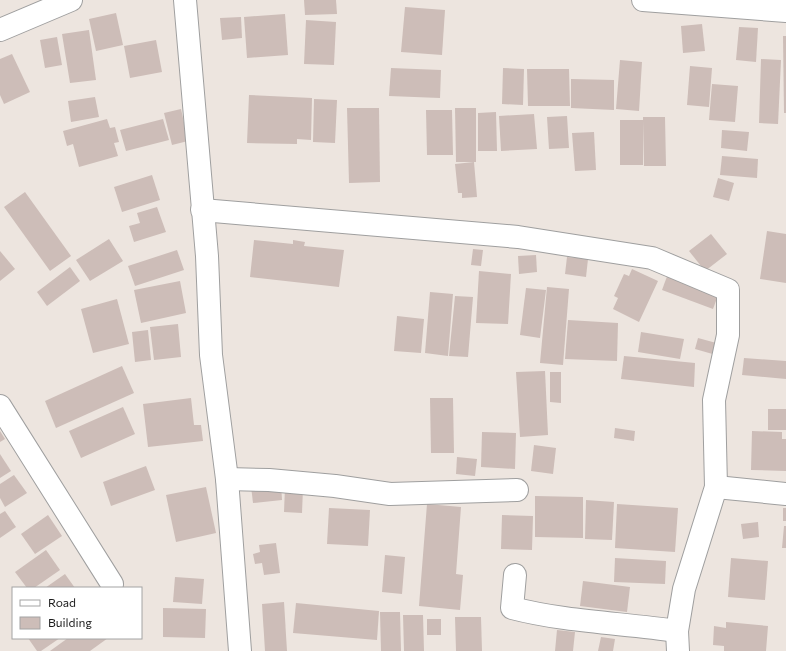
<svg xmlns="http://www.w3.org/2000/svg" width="786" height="651" viewBox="0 0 786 651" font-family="Commissioner,sans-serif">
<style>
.building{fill:#cdbdb8}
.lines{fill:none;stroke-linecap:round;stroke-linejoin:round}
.minor-casing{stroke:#9f9f9f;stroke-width:24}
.minor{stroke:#fff;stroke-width:22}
</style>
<rect width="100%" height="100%" fill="#ede5df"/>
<g class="building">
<polygon points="304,0 336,0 337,14 305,15"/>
<polygon points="405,7 445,10 442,55 401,52"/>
<polygon points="116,13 123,45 96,51 89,19"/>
<polygon points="285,14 288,55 247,58 244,17"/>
<polygon points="241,17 242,38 222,40 220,18"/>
<polygon points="306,20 336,22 334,65 304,64"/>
<polygon points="702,24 705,51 683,53 681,26"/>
<polygon points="739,27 758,28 756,62 736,60"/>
<polygon points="89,30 96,80 70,83 62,34"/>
<polygon points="783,36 786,36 786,113 784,113"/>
<polygon points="57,37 62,65 45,68 40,40"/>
<polygon points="156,40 162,72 130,78 124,46"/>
<polygon points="12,54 30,92 4,104 0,95 0,59"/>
<polygon points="761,59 781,60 778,124 759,123"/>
<polygon points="620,60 642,62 639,111 616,109"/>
<polygon points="690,66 712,68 709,107 687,105"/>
<polygon points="391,68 441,70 440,98 389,96"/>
<polygon points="503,68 524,69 523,105 502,104"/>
<polygon points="527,69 569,69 570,106 528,106"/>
<polygon points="571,79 614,80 614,110 571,108"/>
<polygon points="712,84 738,86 735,122 709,120"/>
<polygon points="249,95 312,98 311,140 297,139 297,144 247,143"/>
<polygon points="95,97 99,117 71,122 68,101"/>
<polygon points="314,99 337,100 335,143 313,142"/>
<polygon points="347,108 379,108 380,182 349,183"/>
<polygon points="455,108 476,108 476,162 456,162"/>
<polygon points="181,109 188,141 172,145 164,113"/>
<polygon points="426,110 452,110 453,155 427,155"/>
<polygon points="496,112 497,151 478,151 478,113"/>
<polygon points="534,114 537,149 501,151 499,116"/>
<polygon points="567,116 569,148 549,149 547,117"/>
<polygon points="643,117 665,117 666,166 644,166 643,121 643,165 620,165 620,120 643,120"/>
<polygon points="107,119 110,128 115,127 119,142 114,143 118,156 79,167 73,144 67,146 63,131"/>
<polygon points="163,119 169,140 126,151 120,130"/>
<polygon points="722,130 749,132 747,151 721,148"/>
<polygon points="594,132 596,170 575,171 572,133"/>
<polygon points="722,156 758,159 757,178 720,175"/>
<polygon points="474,162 477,197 462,198 462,193 458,193 455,164"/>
<polygon points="152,175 160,200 122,212 114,187"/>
<polygon points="718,178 734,183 729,201 713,197"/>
<polygon points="25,192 71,256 50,271 4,207"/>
<polygon points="157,207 166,232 134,242 129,226 140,223 137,213"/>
<polygon points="767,231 786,234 786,283 760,279"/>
<polygon points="711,234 727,254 705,271 689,251"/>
<polygon points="109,239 123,261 90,281 76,260"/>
<polygon points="254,240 293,244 293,240 305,242 304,246 344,250 339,287 250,277"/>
<polygon points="473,249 483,250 481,266 471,265"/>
<polygon points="177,250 184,270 135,286 128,266"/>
<polygon points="0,251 15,269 0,281"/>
<polygon points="536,255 537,272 519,274 518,256"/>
<polygon points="567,257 588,259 586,277 565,274"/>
<polygon points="70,267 80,281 47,306 37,292"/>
<polygon points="632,269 658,281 639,322 613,309 618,298 614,296 624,274 629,276"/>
<polygon points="479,271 511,274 508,324 476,323"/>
<polygon points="669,271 720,290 713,309 662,290"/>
<polygon points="180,281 186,313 141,323 134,290"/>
<polygon points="547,287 569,289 563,365 540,363"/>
<polygon points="526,288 546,290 540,338 520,335"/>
<polygon points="430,292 453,294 448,356 425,353"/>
<polygon points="455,296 473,297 468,357 449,356"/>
<polygon points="117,299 129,344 93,353 81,309"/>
<polygon points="397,316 424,319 421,353 394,351"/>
<polygon points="568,320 618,323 617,361 565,359"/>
<polygon points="178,324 181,357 154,360 150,327"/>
<polygon points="148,330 151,360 135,362 132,332"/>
<polygon points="641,332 684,339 680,359 638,352"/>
<polygon points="698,338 720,344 716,355 695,349"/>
<polygon points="624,356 695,363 694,387 621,379"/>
<polygon points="744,358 786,361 786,379 742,375"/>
<polygon points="122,366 134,393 56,428 45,401"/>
<polygon points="545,371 548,435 520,437 516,372"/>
<polygon points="550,372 561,372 561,403 550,402"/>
<polygon points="191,398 194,425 201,425 203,441 148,447 143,404"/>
<polygon points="430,398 453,398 454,453 431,453"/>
<polygon points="123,407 135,434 81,458 69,431"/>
<rect x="768" y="409" width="18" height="21"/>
<polygon points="615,428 635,431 634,441 614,438"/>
<polygon points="0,431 5,439 0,442"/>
<polygon points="752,431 782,432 782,439 786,439 786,471 751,470"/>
<polygon points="482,432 516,433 515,469 481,467"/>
<polygon points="534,445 556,448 553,474 531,471"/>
<polygon points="0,454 11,471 0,478"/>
<polygon points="457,457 477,459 475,476 456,474"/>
<polygon points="146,466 155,490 111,506 103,482"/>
<polygon points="14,475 27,493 5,507 0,498 0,484"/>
<polygon points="281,484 282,500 253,503 251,486"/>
<polygon points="206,487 216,533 176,542 166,495"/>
<polygon points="285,487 303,488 302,513 284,512"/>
<polygon points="535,496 583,497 583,538 535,537"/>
<polygon points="586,500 614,502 612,540 585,539"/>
<polygon points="427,504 461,507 456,574 463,575 460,610 419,606"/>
<polygon points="617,504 678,508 675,552 615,548"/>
<polygon points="329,508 370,510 368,546 327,544"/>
<rect x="783" y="508" width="3" height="13"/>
<polygon points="5,511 16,527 0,538 0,514"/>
<polygon points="48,515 62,536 35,554 21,534"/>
<polygon points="502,515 533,516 532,550 501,549"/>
<polygon points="758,522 759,537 743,539 741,524"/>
<polygon points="784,526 786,526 786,548 782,548"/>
<polygon points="276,543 280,573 264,575 262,563 255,564 253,554 260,552 259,545"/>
<polygon points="46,550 60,570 34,588 27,588 15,572"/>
<polygon points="385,555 405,557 402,594 382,592"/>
<polygon points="615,558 666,561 665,584 614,582"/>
<polygon points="731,558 768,561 765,600 728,597"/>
<polygon points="65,574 75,588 45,588"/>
<polygon points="175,577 204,579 202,604 173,602"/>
<polygon points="583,581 630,587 627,612 580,606"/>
<polygon points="284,602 287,651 265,651 262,604"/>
<polygon points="296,603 379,611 377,640 293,633"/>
<polygon points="163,608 206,609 205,638 163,637"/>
<polygon points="380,612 400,612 401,651 381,651"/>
<polygon points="403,615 423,615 424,651 404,651"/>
<polygon points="455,617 481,617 482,651 456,651"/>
<rect x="427" y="619" width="14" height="16"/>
<polygon points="726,622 768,626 766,651 724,651 724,646 713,645 714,626 726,628"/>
<polygon points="557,630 575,632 573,651 555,651"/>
<polygon points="601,637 615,639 613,651 598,651"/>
<polygon points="28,638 60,638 41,651 37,651"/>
<polygon points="68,638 108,638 90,651 50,651"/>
</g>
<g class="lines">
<g class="minor-casing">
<g id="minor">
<polyline points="185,0 207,256 211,355 227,479 240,651"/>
<polyline points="643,0 786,11"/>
<polyline points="0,30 71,0"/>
<polyline points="202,210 518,237 652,258 728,290 728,335 714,400 716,487 684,589 677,631 678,651"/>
<polyline points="0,406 112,584"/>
<polyline points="227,479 269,480 335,486 390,494 517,490"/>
<polyline points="716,487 786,494"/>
<path d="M515 575 512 608C566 622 622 623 677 631"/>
</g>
</g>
<use href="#minor" class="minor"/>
</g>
<rect x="12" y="587" width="130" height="52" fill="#ffffff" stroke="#a4a4a4"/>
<rect x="20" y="600" width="20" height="6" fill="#ffffff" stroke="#a4a4a4"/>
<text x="48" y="607" font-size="12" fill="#1b1b1b">Road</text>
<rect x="20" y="617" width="20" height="12" fill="#cdbdb8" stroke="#a4a4a4"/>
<text x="48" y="627" font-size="12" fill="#1b1b1b">Building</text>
</svg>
